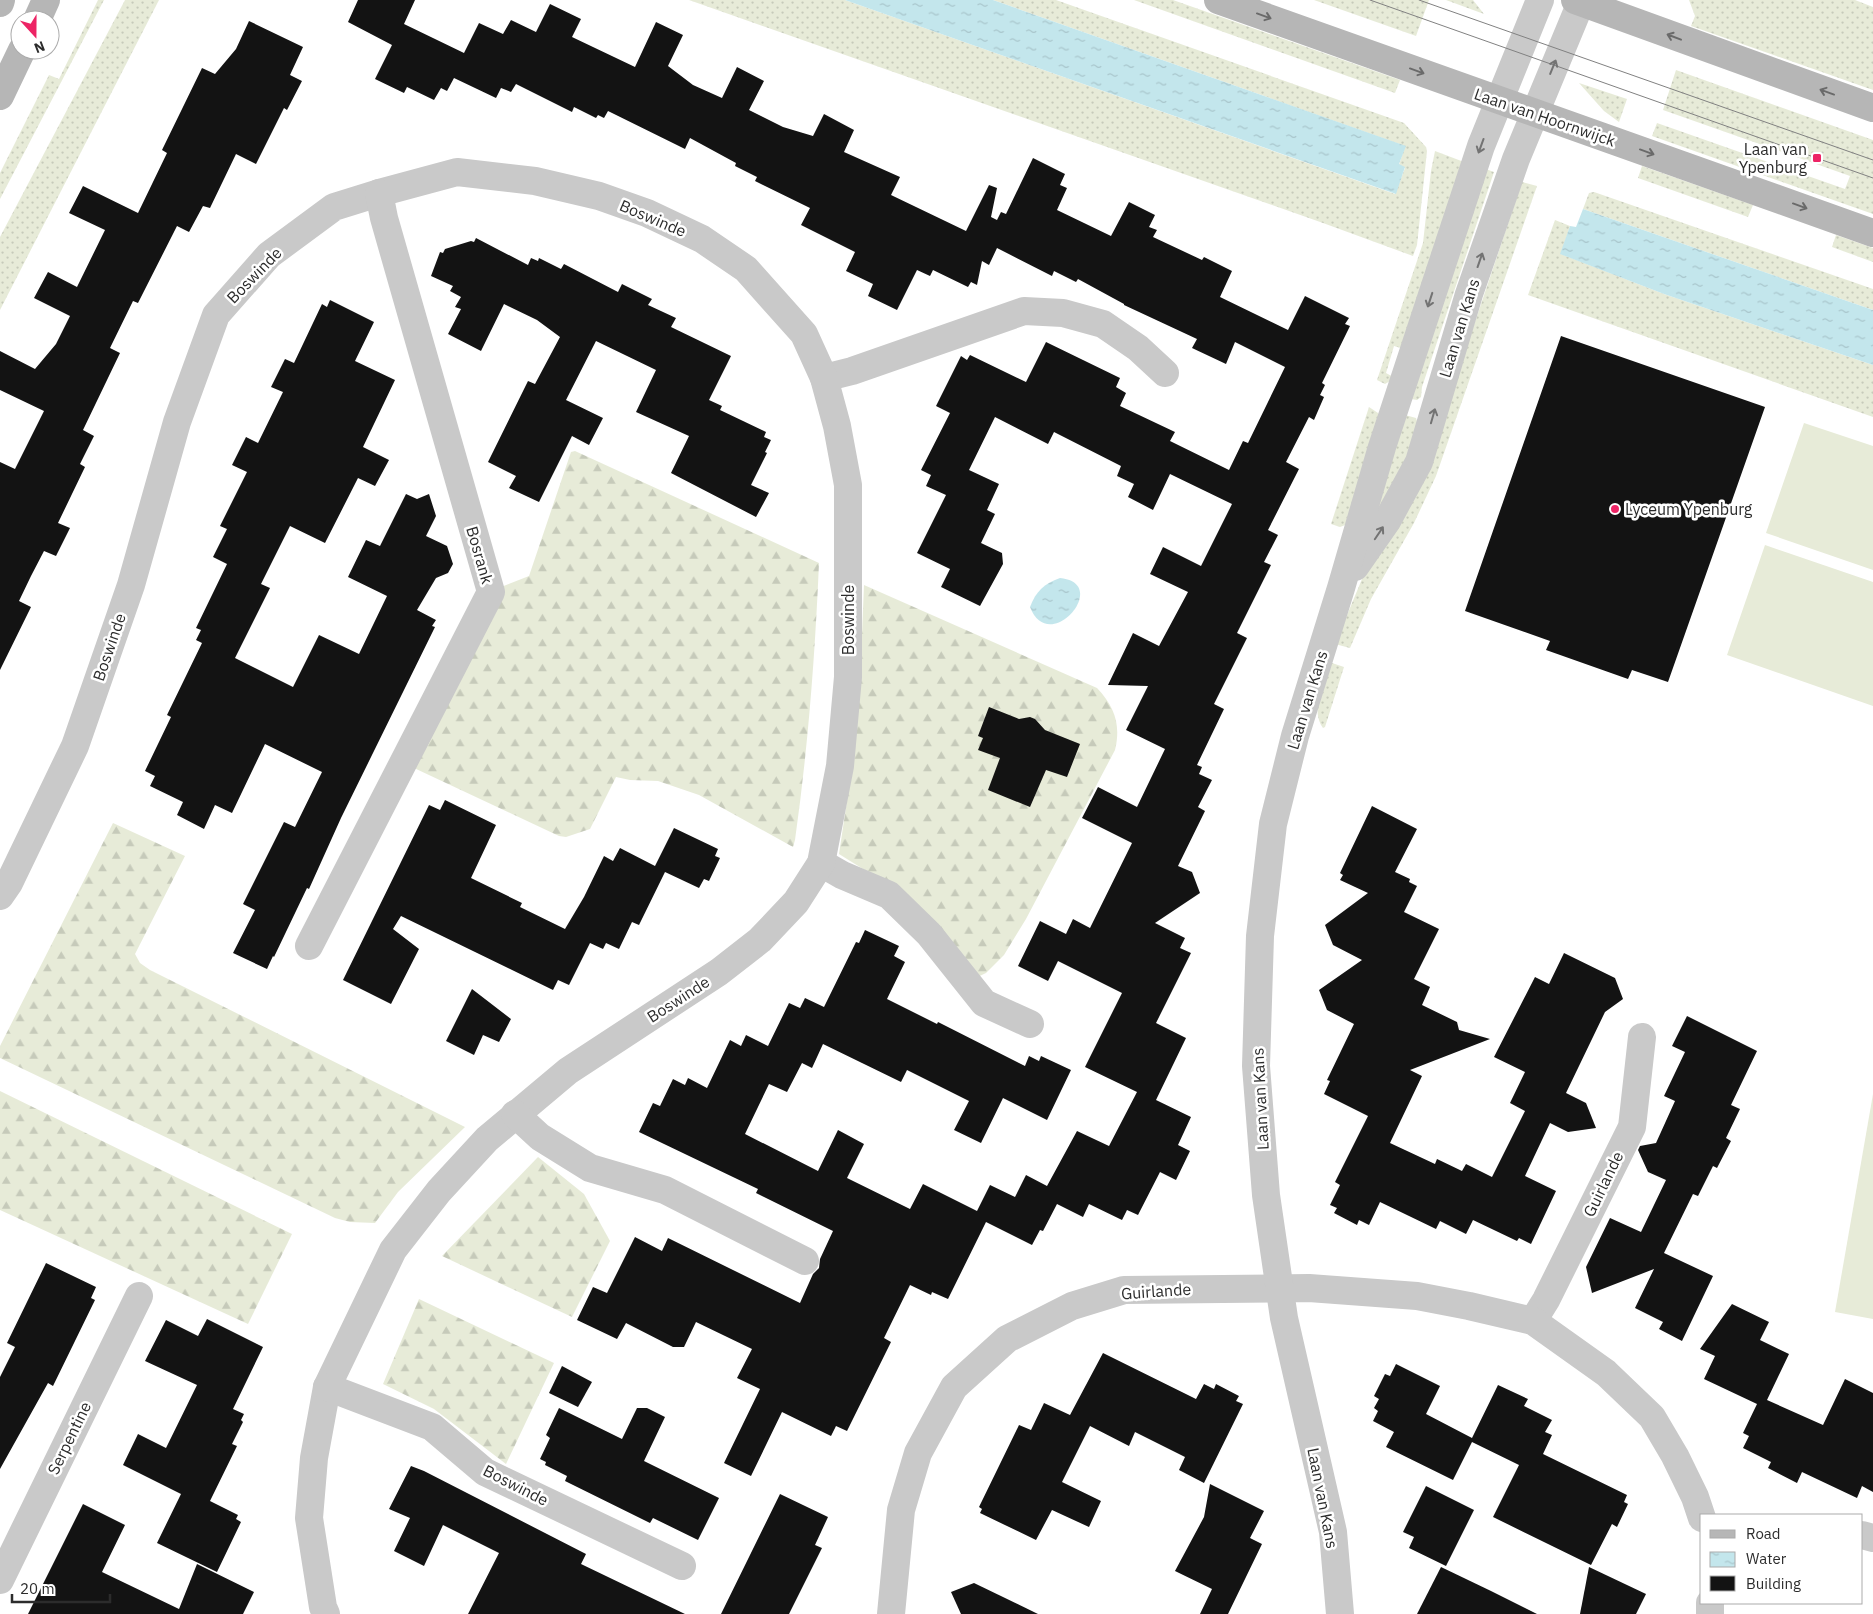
<svg xmlns="http://www.w3.org/2000/svg" width="1873" height="1614" viewBox="0 0 1873 1614" font-family="'IBM Plex Sans',sans-serif">
<style>
.grass{fill:url(#grass-dots)}
.forest{fill:url(#forest-firs)}
.pitch{fill:#e7ebd8}
.water{fill:url(#water-ripples)}
.building{fill:#131313}
.lines{fill:none;stroke-linecap:round;stroke-linejoin:round}
.minor{stroke:#c9c9c9;stroke-width:28}
.secondary{stroke:#b6b6b6;stroke-width:28}
.tram{stroke:#818181;stroke-width:1}
.oneway{stroke:#6a6a6a}
.oneway2{stroke:#737373}
.poi-dot{fill:#ed2465;stroke:#fff;stroke-width:2}
.labels{text-anchor:middle;stroke-width:5;stroke-linejoin:round;paint-order:stroke}
.street-label{font-size:16px;fill:#2c2c2c;stroke:#fff}
.poi-label{font-size:16px;fill:#2c2c2c;stroke:#fff;text-anchor:end}
</style>
<defs>
<pattern id="grass-dots" width="8" height="8" patternUnits="userSpaceOnUse" patternTransform="scale(1.25)"><rect width="8" height="8" fill="#e7ebd8"/><path d="M2 2h.1M6 6h.1" fill="none" stroke="#c6caba" stroke-width="1.8" stroke-linecap="round"/></pattern>
<pattern id="forest-firs" width="22" height="20" patternUnits="userSpaceOnUse" patternTransform="scale(1.25)"><rect width="22" height="20" fill="#e7ebd8"/><path d="M5 1l3.5 6h-7zM16 11l3.5 6h-7z" fill="#c6caba"/></pattern>
<pattern id="water-ripples" width="26" height="14" patternUnits="userSpaceOnUse" patternTransform="scale(1.25)"><rect width="26" height="14" fill="#c3e6ec"/><path d="M2 4q2-2 4 0t4 0M15 11q2-2 4 0t4 0" fill="none" stroke="#a8c5cb"/></pattern>
</defs>
<rect width="100%" height="100%" fill="#fff"/>
<g class="grass">
<polygon points="98,0 104,0 0,199 0,173 49,75 59,79"/>
<polygon points="125,0 159,0 0,310 0,237"/>
<polygon points="689,0 845,0 1395,194 1405,168 1399,165 1405,146 993,0 1056,0 1404,123 1426,147 1427,151 1417,245 1413,256 1323,223"/>
<polygon points="1134,0 1173,0 1400,80 1395,93"/>
<polygon points="1314,0 1429,0 1416,36"/>
<polygon points="1446,0 1473,0 1484,14"/>
<polygon points="1689,0 1855,0 1873,7 1873,90 1691,26 1695,16"/>
<polygon points="1676,70 1873,140 1873,214 1652,136 1657,123 1845,189 1850,176 1663,110"/>
<polygon points="1579,83 1627,99 1619,122 1604,111"/>
<polygon points="1435,151 1464,162 1404,349 1394,346 1386,373 1395,378 1385,384 1377,380 1423,243 1431,171"/>
<polygon points="1642,166 1753,205 1748,217 1638,178"/>
<polygon points="1483,168 1494,172 1422,387 1421,397 1417,400 1411,399"/>
<polygon points="1522,182 1537,186 1436,476 1414,523 1371,599 1350,648 1335,644 1362,579 1437,435"/>
<polygon points="1594,192 1873,289 1873,310 1583,209 1589,193"/>
<polygon points="1555,220 1570,226 1561,254 1664,294 1873,365 1873,417 1528,295"/>
<polygon points="1836,235 1873,248 1873,262 1832,247"/>
<polygon points="1369,407 1378,413 1381,422 1348,524 1340,527 1331,524"/>
<path d="M1405 415 1416 418C1426 443 1383 510 1370 533Z"/>
<path d="M1329 662 1344 667 1325 727 1323 728C1310 710 1324 682 1329 662Z"/>
</g>
<g class="forest">
<path d="M575 451 819 563C815 656 808 748 795 840L793 847 699 795 658 781 630 780 616 777 590 829 566 837 559 836 414 768 501 587 529 576 571 452Z"/>
<path d="M864 585 1097 688C1115 707 1121 725 1115 750L1026 919 1004 955 986 973 967 982 887 884 839 854 848 794 861 658Z"/>
<polygon points="113,823 185,856 135,954 140,963 150,970 465,1127 398,1192 375,1223 350,1222 335,1218 0,1058 0,1046"/>
<polygon points="0,1091 292,1234 248,1324 0,1210"/>
<polygon points="538,1157 584,1194 610,1241 572,1317 442,1256"/>
<polygon points="419,1299 554,1363 506,1464 434,1409 383,1384"/>
</g>
<g class="pitch">
<polygon points="1804,423 1873,446 1873,570 1766,533"/>
<polygon points="1765,545 1873,582 1873,706 1727,655"/>
<polygon points="1873,1094 1873,1319 1835,1312"/>
</g>
<g class="water">
<polygon points="845,0 993,0 1406,146 1399,164 1405,167 1396,194"/>
<polygon points="1583,209 1873,310 1873,365 1664,294 1560,254 1570,226 1576,227"/>
<path d="M1060 578C1112 583 1049 657 1030 607 1036 591 1044 584 1060 578Z"/>
</g>
<g class="building">
<polygon points="358,0 415,0 404,24 464,53 479,23 503,34 511,20 536,32 550,4 581,19 572,37 635,67 656,22 683,35 668,66 693,85 722,98 737,67 764,81 749,110 783,127 813,136 824,114 854,130 844,152 900,177 891,195 966,231 989,185 997,188 991,217 997,220 1001,212 1006,214 1033,158 1065,174 1060,185 1067,188 1057,210 1111,236 1129,202 1155,215 1149,227 1157,230 1153,237 1202,260 1204,257 1232,271 1220,297 1288,330 1305,296 1349,318 1345,324 1350,326 1322,383 1325,385 1320,395 1324,397 1314,420 1309,417 1286,462 1299,469 1268,530 1278,535 1264,562 1271,565 1237,633 1247,638 1214,704 1224,709 1197,765 1202,767 1199,774 1212,780 1198,807 1205,811 1178,866 1192,872 1200,893 1155,923 1185,938 1180,948 1191,953 1156,1023 1186,1038 1156,1100 1191,1117 1178,1145 1190,1151 1176,1180 1160,1172 1138,1215 1127,1210 1122,1220 1089,1204 1083,1217 1057,1204 1043,1231 1040,1230 1032,1245 986,1222 948,1299 932,1292 931,1295 910,1285 884,1338 891,1342 847,1431 836,1426 831,1436 782,1412 751,1476 724,1463 760,1389 737,1378 752,1349 696,1322 684,1347 673,1347 626,1323 617,1339 577,1320 593,1287 607,1293 635,1237 662,1251 668,1238 800,1303 813,1274 819,1268 820,1259 833,1231 756,1193 758,1189 639,1132 653,1103 660,1106 673,1079 685,1085 688,1078 707,1088 730,1040 741,1046 746,1035 768,1046 789,1003 800,1008 805,998 824,1007 856,942 859,943 865,930 899,946 894,956 905,962 887,999 937,1024 938,1022 940,1023 1025,1066 1029,1056 1039,1061 1041,1056 1071,1070 1047,1120 1003,1098 981,1143 954,1130 969,1101 907,1070 901,1082 823,1044 812,1068 802,1063 787,1092 769,1084 745,1134 818,1171 838,1130 864,1144 847,1178 910,1209 923,1184 977,1211 990,1185 1015,1197 1026,1175 1047,1186 1077,1131 1109,1146 1137,1092 1085,1067 1122,993 1058,961 1048,981 1018,966 1040,921 1066,934 1073,919 1090,928 1132,843 1082,818 1098,787 1137,807 1165,749 1126,730 1148,686 1108,685 1133,633 1159,646 1188,592 1150,574 1163,547 1201,566 1232,504 1170,474 1153,510 1128,497 1134,484 1117,476 1121,466 1054,432 1048,444 995,417 969,470 999,484 987,510 995,514 981,543 1002,553 1003,564 980,606 941,587 950,569 917,553 946,495 926,486 931,475 921,470 950,413 936,406 961,356 967,360 970,355 1026,382 1046,342 1120,378 1116,387 1126,393 1120,406 1175,432 1170,441 1229,470 1243,441 1248,443 1285,367 1235,342 1226,364 1192,348 1197,339 1124,305 1124,304 1078,279 1076,282 1054,271 1052,276 997,248 989,265 982,261 977,285 971,282 968,287 933,270 930,276 917,270 897,310 868,296 873,284 846,271 855,252 801,225 810,208 755,181 757,177 735,166 736,163 690,138 685,149 608,111 604,118 598,115 596,118 574,107 572,112 516,84 511,92 501,88 496,98 454,78 447,91 441,88 434,100 407,87 404,93 375,79 392,45 348,22"/>
<polygon points="249,21 303,47 290,75 302,81 287,110 284,108 256,164 236,154 210,208 203,206 189,232 177,226 138,303 133,301 110,348 120,353 83,430 94,436 80,464 85,467 58,523 70,528 56,556 44,551 31,576 19,601 31,607 0,670 0,462 15,469 44,411 0,390 0,351 35,369 56,344 70,316 34,298 48,272 77,287 105,230 69,213 83,186 138,213 167,153 162,150 202,68 215,74 236,49"/>
<polygon points="476,238 528,265 531,258 538,261 539,258 561,269 564,264 618,292 622,284 652,299 648,305 676,318 671,327 731,356 709,400 722,406 720,410 766,432 764,437 771,440 765,452 767,453 751,485 769,493 756,517 671,473 689,436 636,412 656,370 596,341 566,400 603,418 589,445 572,436 539,502 509,488 516,476 488,462 528,381 535,384 560,337 537,320 504,304 481,351 448,334 461,309 455,307 461,297 450,291 453,286 431,276 440,252 443,253 445,249 471,241 474,242"/>
<polygon points="330,300 374,322 355,361 395,380 363,447 389,460 375,486 358,478 325,543 290,526 261,584 270,588 235,658 293,687 319,635 359,654 387,596 348,577 366,540 380,546 406,494 417,499 429,494 436,516 426,536 447,546 453,564 448,573 436,578 417,610 436,620 432,626 435,627 341,818 309,889 307,888 274,957 273,956 267,969 233,953 255,910 243,904 284,822 295,827 322,772 265,744 232,813 215,805 204,829 177,815 183,802 150,786 155,776 145,771 171,717 167,715 202,643 196,640 201,630 196,628 227,564 213,557 227,529 220,526 247,472 232,465 246,437 258,443 283,392 271,387 285,359 294,363 322,304 327,307"/>
<polygon points="1561,336 1765,407 1668,682 1632,670 1628,679 1546,650 1550,641 1465,611"/>
<polygon points="989,707 1019,719 1030,717 1035,719 1045,730 1080,744 1067,777 1046,770 1030,807 988,790 1000,758 978,750 983,738 978,736"/>
<polygon points="445,800 496,825 471,878 522,903 520,907 565,929 584,897 604,856 613,861 620,848 655,866 674,828 718,849 715,856 720,858 709,881 704,879 699,888 665,872 639,925 632,922 619,949 606,943 603,949 590,943 569,985 558,980 553,990 401,916 393,929 419,949 391,1004 343,980 429,805 440,810"/>
<polygon points="1372,806 1417,829 1395,872 1410,879 1409,882 1417,886 1404,912 1439,929 1414,979 1430,987 1422,1005 1457,1022 1459,1030 1490,1039 1410,1070 1422,1076 1390,1143 1435,1164 1437,1159 1462,1171 1466,1164 1492,1177 1525,1111 1510,1103 1525,1072 1494,1057 1535,977 1549,984 1564,953 1615,978 1623,999 1605,1012 1566,1093 1586,1103 1596,1128 1568,1132 1550,1123 1525,1176 1556,1191 1531,1244 1519,1238 1517,1241 1473,1220 1466,1234 1440,1221 1436,1229 1380,1202 1369,1225 1359,1220 1357,1225 1334,1213 1337,1208 1330,1205 1340,1185 1335,1182 1368,1116 1324,1094 1330,1081 1327,1080 1354,1024 1327,1010 1319,990 1362,960 1333,945 1325,925 1368,893 1340,880 1343,875 1340,873"/>
<polygon points="472,989 511,1019 499,1042 483,1035 474,1055 446,1041"/>
<polygon points="1687,1016 1757,1051 1731,1105 1740,1109 1726,1138 1731,1141 1717,1168 1713,1166 1698,1196 1693,1194 1664,1253 1713,1276 1682,1341 1659,1329 1663,1322 1635,1308 1654,1269 1592,1293 1586,1267 1610,1218 1641,1232 1666,1180 1648,1172 1638,1150 1640,1146 1656,1143 1675,1101 1664,1096 1685,1052 1672,1046"/>
<polygon points="46,1263 96,1287 91,1298 95,1300 53,1386 48,1383 0,1469 0,1377 15,1347 7,1343"/>
<polygon points="1732,1304 1769,1322 1760,1340 1789,1354 1767,1400 1823,1425 1845,1379 1873,1393 1873,1492 1862,1486 1857,1498 1802,1472 1797,1483 1768,1468 1771,1462 1743,1448 1749,1436 1743,1433 1757,1404 1704,1379 1715,1356 1700,1349"/>
<polygon points="207,1319 263,1347 233,1409 244,1414 241,1420 243,1422 232,1444 237,1446 210,1501 238,1515 236,1519 241,1522 217,1572 157,1543 181,1494 123,1465 138,1434 166,1448 197,1385 145,1361 166,1320 198,1336"/>
<polygon points="1103,1353 1196,1399 1204,1384 1214,1389 1216,1384 1239,1396 1236,1401 1243,1404 1204,1483 1179,1470 1185,1457 1135,1432 1129,1446 1090,1426 1062,1482 1101,1501 1089,1527 1052,1510 1036,1540 980,1513 982,1509 979,1507 1019,1425 1031,1430 1044,1403 1070,1415"/>
<polygon points="1396,1364 1440,1386 1426,1414 1472,1438 1498,1385 1528,1399 1524,1406 1552,1420 1545,1432 1552,1435 1543,1454 1627,1495 1624,1502 1628,1504 1617,1527 1612,1524 1591,1565 1493,1517 1519,1465 1472,1442 1453,1480 1386,1447 1394,1432 1373,1421 1378,1411 1374,1408 1379,1399 1374,1396 1385,1374 1390,1376"/>
<polygon points="562,1366 592,1382 578,1407 549,1393"/>
<polygon points="559,1408 622,1439 637,1408 647,1408 665,1417 644,1461 719,1498 698,1540 653,1518 650,1523 565,1481 567,1476 545,1465 546,1462 540,1459 550,1438 546,1435"/>
<polygon points="411,1466 424,1471 586,1554 581,1564 685,1614 468,1614 499,1553 443,1525 424,1566 394,1551 410,1518 389,1509"/>
<polygon points="1210,1484 1264,1511 1250,1538 1262,1544 1228,1614 1200,1614 1212,1589 1175,1571 1204,1517"/>
<polygon points="1426,1486 1474,1510 1446,1566 1409,1548 1414,1537 1403,1532"/>
<polygon points="780,1494 828,1517 815,1545 822,1548 789,1614 721,1614"/>
<polygon points="83,1504 125,1525 102,1572 179,1609 197,1564 254,1592 243,1614 28,1614"/>
<polygon points="1441,1567 1491,1591 1537,1614 1417,1614"/>
<polygon points="1589,1567 1646,1594 1636,1614 1580,1614"/>
<polygon points="974,1583 1038,1614 961,1614 951,1592"/>
</g>
<g class="lines">
<g class="minor">
<polyline points="824,378 852,371 1024,311 1063,313 1103,324 1138,348 1165,373"/>
<polyline points="1355,567 1387,521 1419,462 1469,294 1516,159 1582,0"/>
<polyline points="821,863 842,875 889,895 929,934 984,1003 1030,1024"/>
<polyline points="0,896 9,883 75,746 131,585 177,422 216,315 269,255 334,207 379,193 457,172 535,181 599,196 647,213 702,239 746,269 804,334 824,378 837,426 848,485 848,677 840,766 821,863 796,902 760,940 719,972 568,1071 487,1139 439,1191 393,1250 327,1387 314,1458 309,1518 323,1607 326,1614"/>
<polyline points="309,946 491,592 384,218 379,193"/>
<polyline points="515,1114 540,1137 590,1168 665,1190 805,1261"/>
<polyline points="1533,1321 1546,1300 1632,1127 1642,1037"/>
<polyline points="327,1387 432,1427 485,1472 682,1566"/>
<polyline points="1862,1535 1873,1538"/>
<polyline points="0,1580 139,1296"/>
<polyline points="1710,1603 1710,1614"/>
<polyline points="891,1614 901,1510 918,1453 954,1387 1007,1339 1072,1306 1124,1290 1309,1288 1417,1296 1469,1306 1533,1321 1606,1373 1652,1417 1675,1456 1695,1497 1702,1518"/>
<polyline points="1340,1614 1333,1532 1284,1318 1266,1195 1256,1066 1260,936 1273,824 1295,736 1341,588 1382,447 1481,146 1540,0"/>
</g>
<g class="secondary">
<polyline points="1218,0 1873,233"/>
<polyline points="1575,0 1873,108"/>
<polyline points="0,3 1,0"/>
<polyline points="37,20 46,0"/>
<polyline points="0,96 22,50"/>
</g>
<g class="tram">
<polyline points="1370,0 1873,178"/>
<polyline points="1419,0 1873,160"/>
</g>
</g>
<defs><path id="oneway-shaft" d="M-6 0H5M1.5-3L5.5 0L1.5 3" fill="none" stroke-width="1.6" stroke-linecap="round" stroke-linejoin="round" transform="scale(1.25)"/></defs>
<g class="oneway">
<use href="#oneway-shaft" transform="translate(1264 16) rotate(20)"/>
<use href="#oneway-shaft" transform="translate(1674 37) rotate(-159)"/>
<use href="#oneway-shaft" transform="translate(1417 71) rotate(20)"/>
<use href="#oneway-shaft" transform="translate(1827 92) rotate(-160)"/>
<use href="#oneway-shaft" transform="translate(1647 152) rotate(20)"/>
<use href="#oneway-shaft" transform="translate(1800 206) rotate(20)"/>
</g>
<g class="oneway2">
<use href="#oneway-shaft" transform="translate(1553 67) rotate(-68)"/>
<use href="#oneway-shaft" transform="translate(1481 146) rotate(110)"/>
<use href="#oneway-shaft" transform="translate(1480 260) rotate(-71)"/>
<use href="#oneway-shaft" transform="translate(1430 300) rotate(108)"/>
<use href="#oneway-shaft" transform="translate(1433 416) rotate(-74)"/>
<use href="#oneway-shaft" transform="translate(1379 533) rotate(-56)"/>
</g>
<g class="poi-dot">
<rect x="1812" y="153" width="10" height="10" rx="2.5"/>
<circle cx="1615" cy="509" r="5"/>
</g>
<g class="labels">
<g class="street-label">
<text transform="translate(1545 117) rotate(19)" y="6">Laan van Hoornwijck</text>
<text transform="translate(653 218) rotate(23)" y="6">Boswinde</text>
<text transform="translate(254 275) rotate(-46)" y="6">Boswinde</text>
<text transform="translate(1459 328) rotate(-73)" y="6">Laan van Kans</text>
<text transform="translate(480 555) rotate(74)" y="6">Bosrank</text>
<text transform="translate(848 620) rotate(-90)" y="6">Boswinde</text>
<text transform="translate(109 647) rotate(-71)" y="6">Boswinde</text>
<text transform="translate(1307 700) rotate(-73)" y="6">Laan van Kans</text>
<text transform="translate(678 999) rotate(-33)" y="6">Boswinde</text>
<text transform="translate(1260 1099) rotate(-93)" y="6">Laan van Kans</text>
<text transform="translate(1603 1184) rotate(-64)" y="6">Guirlande</text>
<text transform="translate(1156 1291) rotate(-4)" y="6">Guirlande</text>
<text transform="translate(69 1438) rotate(-64)" y="6">Serpentine</text>
<text transform="translate(516 1485) rotate(27)" y="6">Boswinde</text>
<text transform="translate(1323 1498) rotate(79)" y="6">Laan van Kans</text>
</g>
<g class="poi-label">
<text x="1807" y="155">Laan van<tspan x="1807" dy="18">Ypenburg</tspan></text>
<text x="1625" y="515" text-anchor="start">Lyceum Ypenburg</text>
</g>
</g>
<rect x="1700" y="1514" width="162" height="90" fill="#ffffff" stroke="#ababab"/>
<rect x="1710" y="1530" width="25" height="8" fill="#b6b6b6" stroke="#ababab"/>
<text x="1746" y="1539" font-size="15" fill="#2c2c2c">Road</text>
<rect x="1710" y="1552" width="25" height="15" fill="url(#water-ripples)" stroke="#ababab"/>
<text x="1746" y="1564" font-size="15" fill="#2c2c2c">Water</text>
<rect x="1710" y="1576" width="25" height="15" fill="#131313" stroke="#ababab"/>
<text x="1746" y="1589" font-size="15" fill="#2c2c2c">Building</text>
<g transform="translate(35 35) rotate(159)"><circle r="24" fill="#ffffff" stroke="#ababab"/>
<path d="M0-4L9 19L0 12L-9 19Z" fill="#ed2465"/>
<text y="-8" font-size="14" font-weight="bold" text-anchor="middle" fill="#2c2c2c">N</text>
</g>
<path d="M12 1594v8h98v-8" fill="none" stroke="#2c2c2c" stroke-width="2.5"/>
<text x="20" y="1594" font-size="15" fill="#2c2c2c" stroke="#ffffff" stroke-width="4" paint-order="stroke">20 m</text>
</svg>
